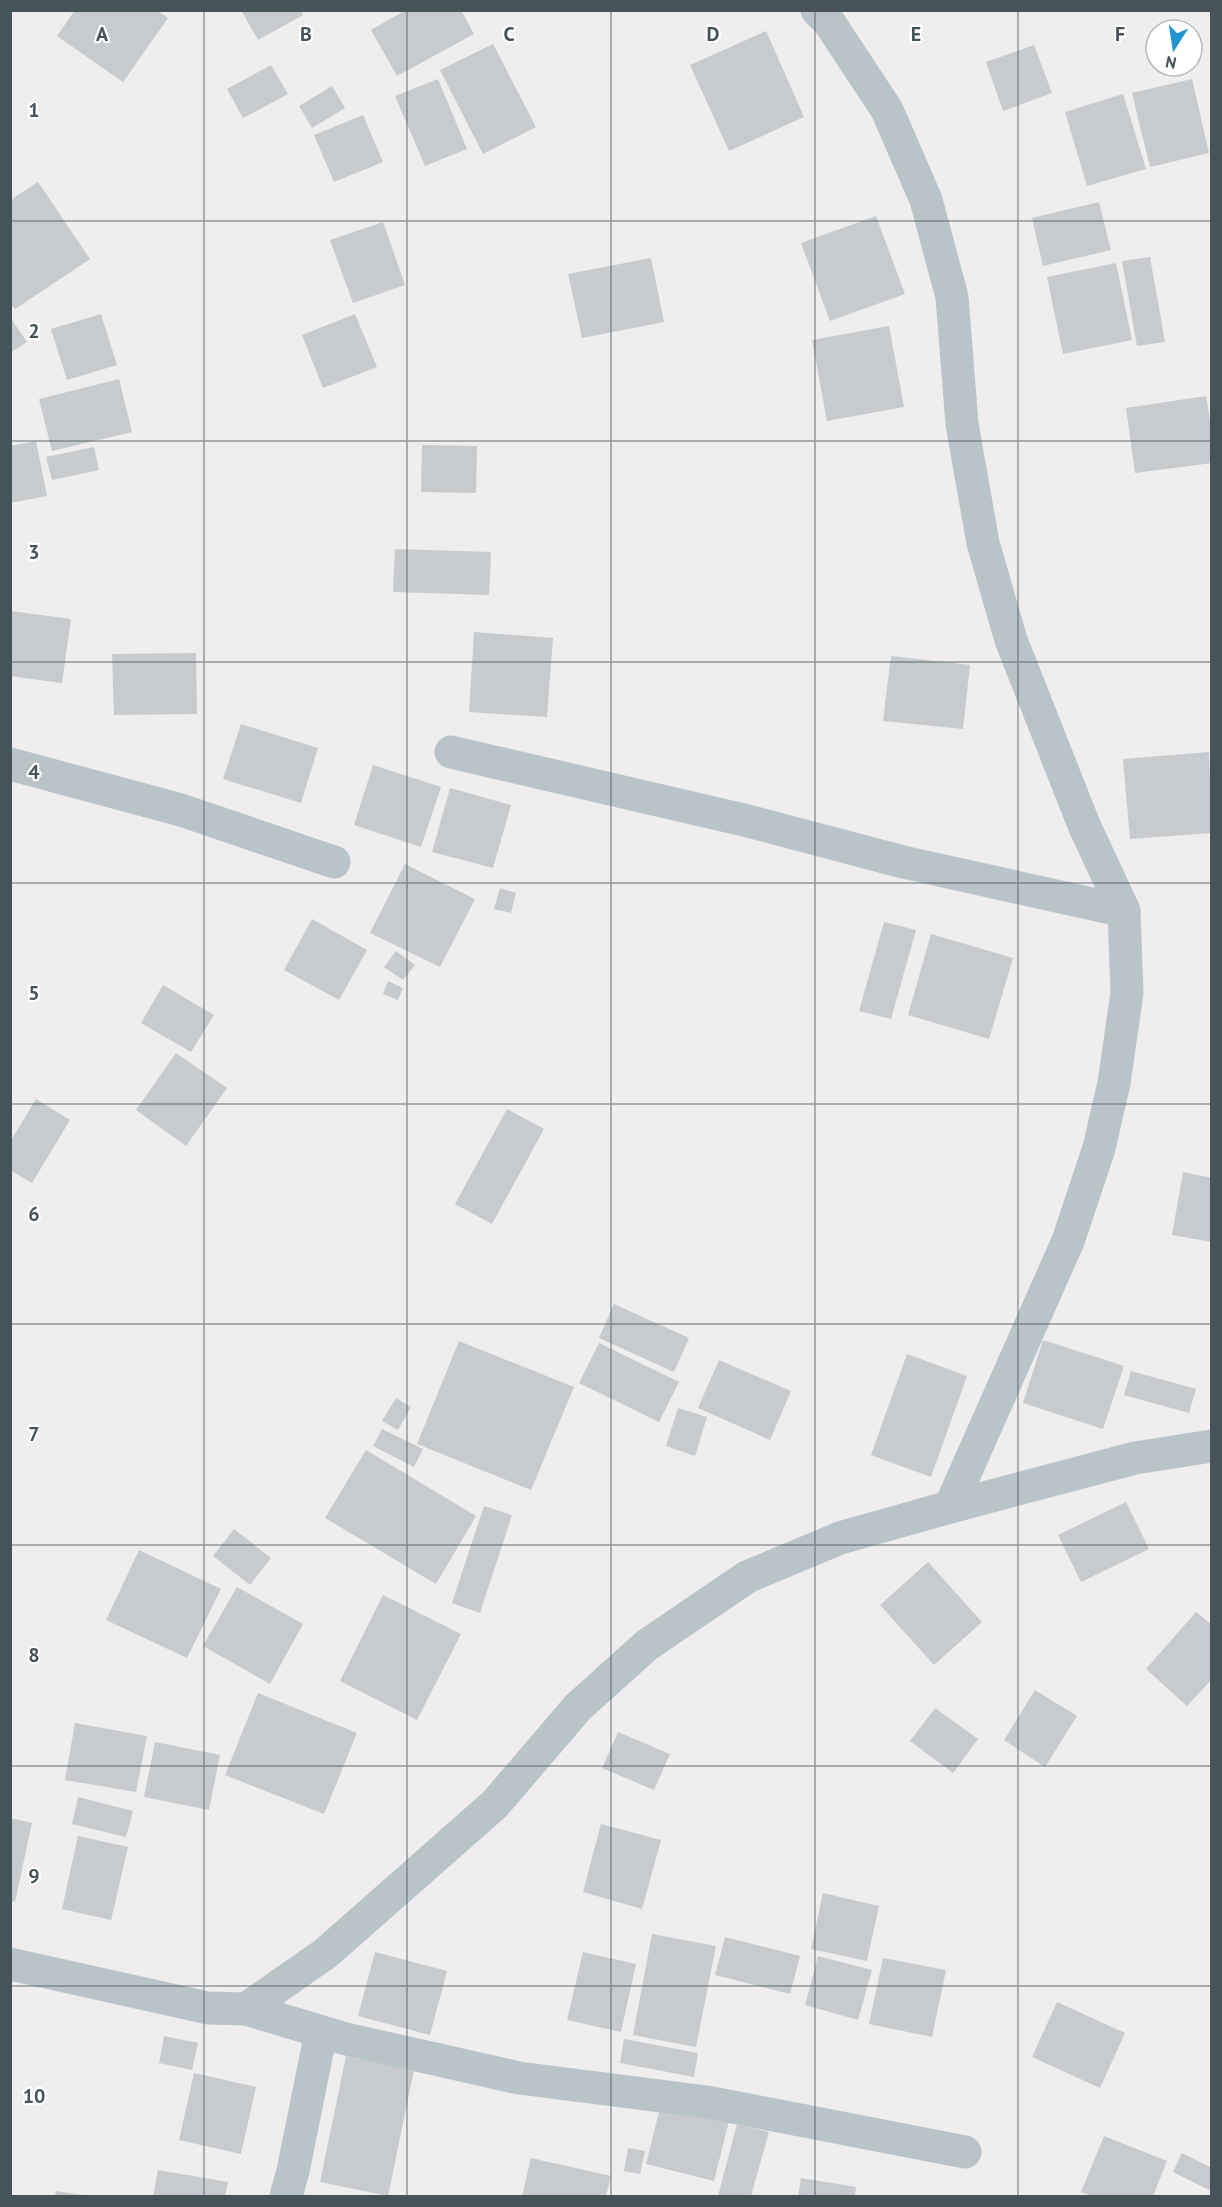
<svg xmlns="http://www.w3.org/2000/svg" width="1222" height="2207" viewBox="0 0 1222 2207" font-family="'PT Sans',sans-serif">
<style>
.building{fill:#c7cbce}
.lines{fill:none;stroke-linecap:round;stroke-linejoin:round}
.minor{stroke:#b9c4c9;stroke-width:33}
.grid{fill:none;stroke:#465459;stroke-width:1.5;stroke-opacity:0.55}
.grid-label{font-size:20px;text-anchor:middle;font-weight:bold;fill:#465459;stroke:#fff;stroke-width:4.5;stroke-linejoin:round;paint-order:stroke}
</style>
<rect width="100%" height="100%" fill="#efeded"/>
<g class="building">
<polygon points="75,10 157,10 168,18 123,82 57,36"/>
<polygon points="241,10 300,10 303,15 258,40"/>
<polygon points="406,10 461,10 474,34 397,76 371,30"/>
<polygon points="766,31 804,117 729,151 690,65"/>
<polygon points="493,44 536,127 483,154 440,70"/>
<polygon points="1034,45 1052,93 1003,111 986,62"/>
<polygon points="271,65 288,94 243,118 227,89"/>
<polygon points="438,79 467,149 425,166 395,96"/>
<polygon points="1192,79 1209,153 1150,167 1132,93"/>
<polygon points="332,86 345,108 312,128 299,106"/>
<polygon points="1123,94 1146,169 1087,186 1065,112"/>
<polygon points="363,115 383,162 334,182 314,135"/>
<polygon points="38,182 90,259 15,309 10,303 10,200"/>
<polygon points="1099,202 1111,250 1043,266 1032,218"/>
<polygon points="876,216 905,294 830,321 801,243"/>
<polygon points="383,222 405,285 353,303 330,240"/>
<polygon points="1150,257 1165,342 1137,346 1122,261"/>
<polygon points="651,258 664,322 582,338 568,274"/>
<polygon points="1116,263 1132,340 1063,354 1047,277"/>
<polygon points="101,314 117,365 67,380 51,329"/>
<polygon points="355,314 377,367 323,388 302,335"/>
<polygon points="10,317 27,342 10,353"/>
<polygon points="889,326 904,407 827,421 812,340"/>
<polygon points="119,379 132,432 52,451 39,399"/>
<polygon points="1206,396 1212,433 1212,463 1135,473 1126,408"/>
<polygon points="36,441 47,496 10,503 10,446"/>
<polygon points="422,445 477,446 476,493 421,492"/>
<polygon points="94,447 99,470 52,480 46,457"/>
<polygon points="395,549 491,552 489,595 393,592"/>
<polygon points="10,611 71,619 62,683 10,676"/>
<polygon points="474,632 553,638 547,717 469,712"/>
<polygon points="196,653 197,714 114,715 112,654"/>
<polygon points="891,656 970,665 963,729 883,721"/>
<polygon points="241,724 318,748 301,803 223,779"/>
<polygon points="1209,752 1212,833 1130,839 1123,759"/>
<polygon points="373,765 441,787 421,847 354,825"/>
<polygon points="450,788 511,805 493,868 432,852"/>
<polygon points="405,864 475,899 440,967 370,933"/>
<polygon points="500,888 516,893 511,913 494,909"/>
<polygon points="312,919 367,950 339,1000 284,970"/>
<polygon points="884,922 916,930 891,1019 859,1011"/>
<polygon points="931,934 1013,958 989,1039 908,1015"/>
<polygon points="396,951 415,965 403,980 384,967"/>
<polygon points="388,981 403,988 398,1000 383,994"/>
<polygon points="163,985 214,1015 191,1052 141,1023"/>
<polygon points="176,1053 227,1088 186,1146 136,1110"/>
<polygon points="36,1099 70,1120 32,1183 10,1170 10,1142"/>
<polygon points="507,1109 544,1129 492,1224 455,1204"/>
<polygon points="1183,1172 1212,1178 1212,1242 1172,1235"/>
<polygon points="614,1304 689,1338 674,1372 599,1338"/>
<polygon points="1043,1340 1124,1366 1103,1429 1023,1403"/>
<polygon points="459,1341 574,1387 531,1490 417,1444"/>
<polygon points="599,1343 679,1382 659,1422 579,1383"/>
<polygon points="907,1354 967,1376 931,1477 871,1455"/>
<polygon points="719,1360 791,1391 770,1440 698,1408"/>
<polygon points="1131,1371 1196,1389 1189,1413 1124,1395"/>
<polygon points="396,1398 411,1407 398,1430 382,1421"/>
<polygon points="678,1408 707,1417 695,1456 666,1446"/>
<polygon points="382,1429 423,1449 414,1467 373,1446"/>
<polygon points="366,1450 476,1516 436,1584 325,1518"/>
<polygon points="1126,1502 1149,1549 1081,1582 1058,1535"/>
<polygon points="484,1506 512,1515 480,1613 452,1603"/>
<polygon points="234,1529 271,1558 250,1585 213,1556"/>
<polygon points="139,1550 221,1589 187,1658 106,1620"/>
<polygon points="928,1562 982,1622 934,1665 880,1605"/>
<polygon points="237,1587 303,1624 270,1684 203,1646"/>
<polygon points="383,1595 461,1634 417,1720 340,1681"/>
<polygon points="1196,1612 1212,1625 1212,1679 1187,1706 1146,1669"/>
<polygon points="1035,1690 1077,1716 1045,1767 1004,1740"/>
<polygon points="258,1693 357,1733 324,1814 225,1775"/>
<polygon points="935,1708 978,1739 953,1773 910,1741"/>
<polygon points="75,1723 147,1736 136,1792 65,1780"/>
<polygon points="618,1732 670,1754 654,1790 602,1768"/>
<polygon points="155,1742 220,1755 209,1810 144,1797"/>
<polygon points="78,1797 133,1811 126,1837 72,1824"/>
<polygon points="10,1818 32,1823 15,1902 10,1901"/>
<polygon points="601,1824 661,1840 642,1909 583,1892"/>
<polygon points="78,1836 128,1847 111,1920 62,1909"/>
<polygon points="823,1893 879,1906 867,1961 811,1949"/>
<polygon points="652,1934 716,1946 696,2047 633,2035"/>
<polygon points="725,1937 800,1956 790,1994 715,1975"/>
<polygon points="375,1952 447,1971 430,2035 358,2016"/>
<polygon points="583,1952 636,1964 621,2032 567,2020"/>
<polygon points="818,1956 872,1970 858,2020 805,2005"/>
<polygon points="883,1958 946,1970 932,2037 869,2024"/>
<polygon points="1057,2002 1125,2033 1100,2088 1032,2057"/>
<polygon points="164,2036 198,2043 192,2070 159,2063"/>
<polygon points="624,2039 698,2053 694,2077 620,2063"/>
<polygon points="346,2056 414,2070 388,2196 320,2182"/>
<polygon points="194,2073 256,2087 241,2154 179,2140"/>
<polygon points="661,2104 729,2121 714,2181 646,2164"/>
<polygon points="737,2124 769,2132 751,2196 718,2196"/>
<polygon points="1104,2136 1167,2161 1153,2196 1092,2196 1081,2192"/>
<polygon points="628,2148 645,2151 640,2174 624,2171"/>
<polygon points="1182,2153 1212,2168 1212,2186 1209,2190 1173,2172"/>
<polygon points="531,2158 611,2176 606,2196 522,2196"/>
<polygon points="158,2170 228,2182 225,2196 153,2196"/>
<polygon points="801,2178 856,2187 855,2196 798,2196"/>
<polygon points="56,2191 83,2195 83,2196 55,2196"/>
</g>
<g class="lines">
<g class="minor">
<polyline points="817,10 829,22 887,110 926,200 952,297 962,424 983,543 1011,640 1084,825 1124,911 1127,993 1114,1083 1099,1148 1068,1241 950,1507"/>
<polyline points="451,752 748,821 903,862 1124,911"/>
<polyline points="10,764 181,810 334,862"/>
<polyline points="10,1964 208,2008 246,2009 326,1953 495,1804 578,1707 647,1645 747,1577 840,1538 950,1507 1135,1458 1212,1446"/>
<polyline points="246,2009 346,2039 519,2078 707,2102 965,2152"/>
<polyline points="286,2196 293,2171 321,2032"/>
</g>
</g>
<path class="grid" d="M204 10V2196M407 10V2196M611 10V2196M815 10V2196M1018 10V2196M10 221H1212M10 441H1212M10 662H1212M10 883H1212M10 1104H1212M10 1324H1212M10 1545H1212M10 1766H1212M10 1986H1212"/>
<g class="grid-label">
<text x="102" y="41">A</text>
<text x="306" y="41">B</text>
<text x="509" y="41">C</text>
<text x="713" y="41">D</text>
<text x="916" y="41">E</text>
<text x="1120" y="41">F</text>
<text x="34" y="117">1</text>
<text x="34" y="338">2</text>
<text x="34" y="559">3</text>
<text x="34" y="779">4</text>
<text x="34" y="1000">5</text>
<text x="34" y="1221">6</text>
<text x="34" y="1441">7</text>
<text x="34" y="1662">8</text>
<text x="34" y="1883">9</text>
<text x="34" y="2103">10</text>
</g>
<rect width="1222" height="2207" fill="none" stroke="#465459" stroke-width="24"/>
<g transform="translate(1174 48) rotate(192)"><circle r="28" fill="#ffffff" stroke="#b5bbbd" stroke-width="1.5"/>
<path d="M0-4.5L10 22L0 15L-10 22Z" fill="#2494d2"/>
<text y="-9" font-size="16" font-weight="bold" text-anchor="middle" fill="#465459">N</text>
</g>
</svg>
